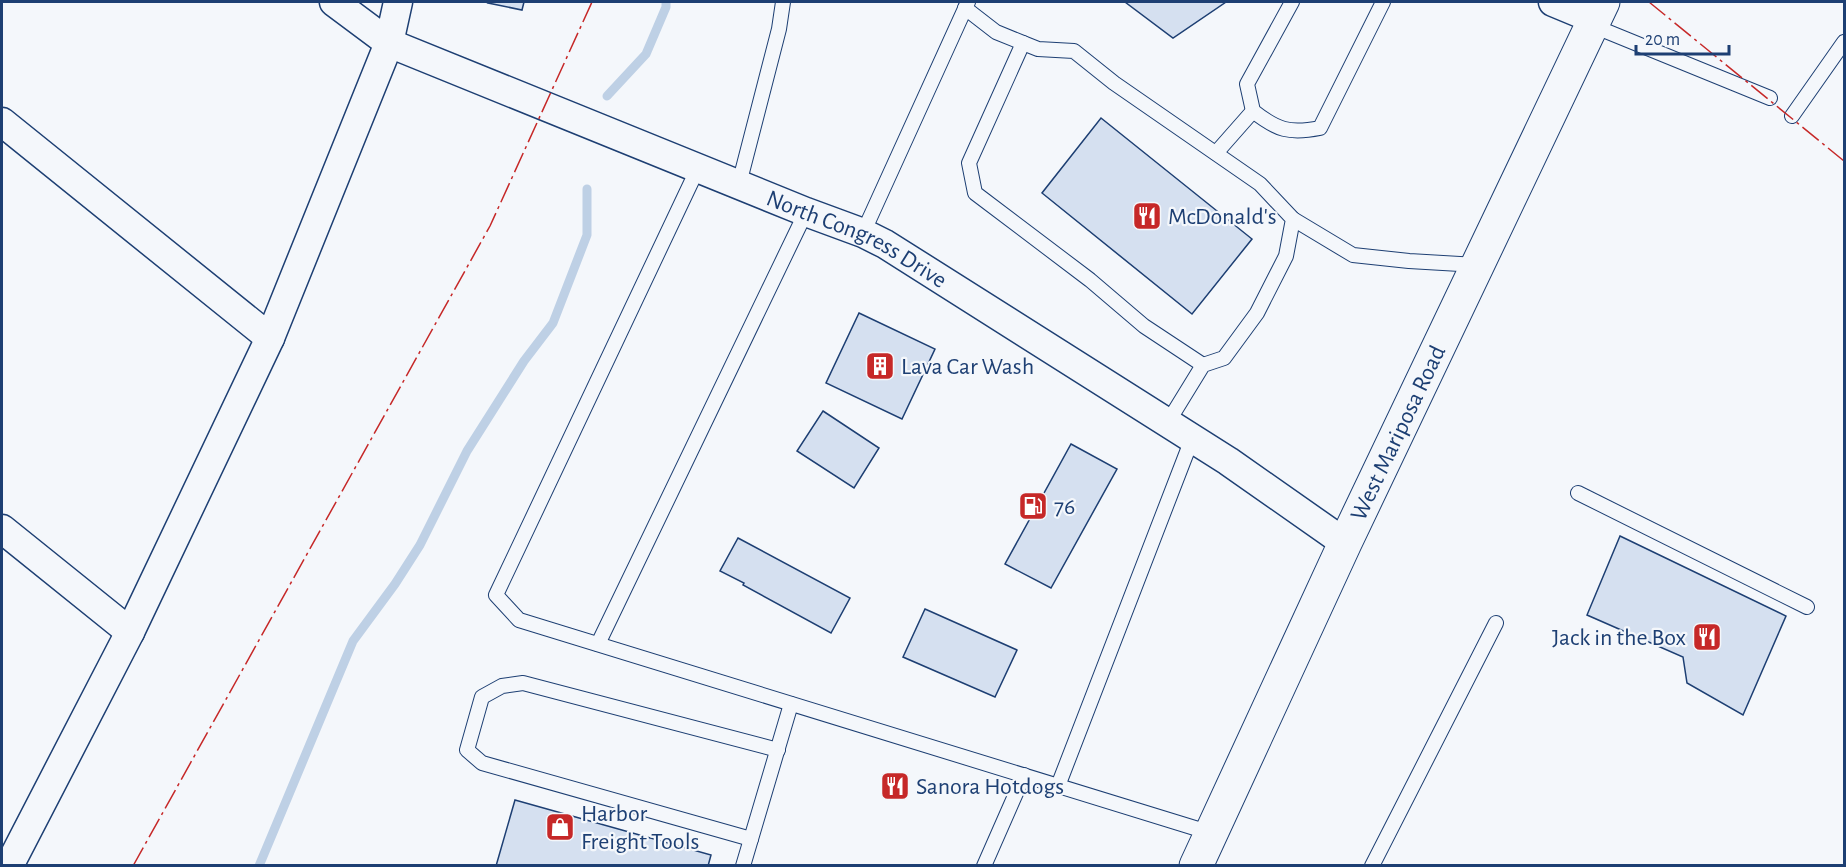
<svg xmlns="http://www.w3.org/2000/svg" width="1846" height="867" viewBox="0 0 1846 867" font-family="'Alegreya Sans',sans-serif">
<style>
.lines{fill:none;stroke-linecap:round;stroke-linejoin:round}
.stream{stroke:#bed0e5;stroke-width:9}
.building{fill:#d5e0f0;stroke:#1d3f73;stroke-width:1.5}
.service-casing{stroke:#1d3f73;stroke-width:16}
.minor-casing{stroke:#1d3f73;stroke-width:31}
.primary-casing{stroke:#1d3f73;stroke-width:35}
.service{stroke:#f4f7fb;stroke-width:14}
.minor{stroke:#f4f7fb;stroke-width:28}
.primary{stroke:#f4f7fb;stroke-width:33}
.power{stroke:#c62828;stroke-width:1.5;stroke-dasharray:21 4.5 3 4.5;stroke-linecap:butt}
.labels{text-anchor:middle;stroke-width:4.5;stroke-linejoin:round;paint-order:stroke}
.poi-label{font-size:24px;fill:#1d3f73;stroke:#f4f7fb;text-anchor:start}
.street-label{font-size:24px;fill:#1d3f73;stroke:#f4f7fb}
</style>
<rect width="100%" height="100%" fill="#f4f7fb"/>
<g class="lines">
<g class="stream">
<polyline points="607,96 646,54 666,7 666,2"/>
<polyline points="259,866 353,641 395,584 420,545 467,451 524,361 553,323 587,235 587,189"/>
</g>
</g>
<g class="building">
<polygon points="489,2 524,2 522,10 488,3"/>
<polygon points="1125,2 1226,2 1173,38"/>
<polygon points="1101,118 1252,239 1192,314 1042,193"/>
<polygon points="859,313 935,349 902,419 826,383"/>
<polygon points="823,411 879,448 854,488 797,451"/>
<polygon points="1071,444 1117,469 1051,588 1005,564"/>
<polygon points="1620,536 1786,616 1743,715 1687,683 1683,657 1587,615"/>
<polygon points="738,538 850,598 831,633 743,585 744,583 720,571"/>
<polygon points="925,609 1017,650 995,697 903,657"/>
<polygon points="515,800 711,855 708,866 496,866"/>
</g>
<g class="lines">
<g class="service-casing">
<g id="service">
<path d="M1292 2 1247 84 1253 111C1277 130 1289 134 1320 128L1383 2"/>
<polyline points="965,8 996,32 1023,43 1038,49 1074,51 1114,83 1260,184 1293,219 1286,256 1257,313 1224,358 1203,365 1168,422"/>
<polyline points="1591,25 1770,98"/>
<polyline points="1023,43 969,163 975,193 1090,280 1144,326 1203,365"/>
<polyline points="1792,116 1844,42"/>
<polyline points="1216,153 1253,111"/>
<polyline points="698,168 496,595 519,620 1211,833"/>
<polyline points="739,184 779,29 783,2"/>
<polyline points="1293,219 1353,255 1409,261 1477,265"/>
<polyline points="863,233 968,2"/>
<polyline points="1578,493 1807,607"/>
<polyline points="598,644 806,212"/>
<polyline points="1058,786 1192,439"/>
<polyline points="751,839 482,763 467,750 482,697 502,686 523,683 778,750"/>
<polyline points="743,866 791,704"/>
<polyline points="984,866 1024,775"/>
<polyline points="1372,866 1496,623"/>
</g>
</g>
<g class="minor-casing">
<g id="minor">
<path id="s1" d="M334 2 389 43 806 212 863 233 885 244 1228 461 1345 543"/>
<polyline points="1553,2 1594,19"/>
<polyline points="2,122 270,338"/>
<polyline points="2,529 130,632"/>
<polyline points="9,866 130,632 270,338 389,43 398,2"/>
</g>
</g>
<g class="primary-casing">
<g id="primary">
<path id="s2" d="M1196 866 1345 543 1603 2"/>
</g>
</g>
<use href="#service" class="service"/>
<use href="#minor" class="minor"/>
<use href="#primary" class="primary"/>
<g class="power">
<polyline points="1649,2 1844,161"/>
<polyline points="133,866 490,226 592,2"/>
</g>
</g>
<defs>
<g id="restaurant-square" transform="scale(1.5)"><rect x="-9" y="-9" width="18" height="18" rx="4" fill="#c62828" stroke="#f4f7fb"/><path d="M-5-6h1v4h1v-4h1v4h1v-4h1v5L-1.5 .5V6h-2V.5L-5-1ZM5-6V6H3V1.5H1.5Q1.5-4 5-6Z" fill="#fff"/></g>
<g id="building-square" transform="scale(1.5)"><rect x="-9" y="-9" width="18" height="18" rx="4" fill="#c62828" stroke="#f4f7fb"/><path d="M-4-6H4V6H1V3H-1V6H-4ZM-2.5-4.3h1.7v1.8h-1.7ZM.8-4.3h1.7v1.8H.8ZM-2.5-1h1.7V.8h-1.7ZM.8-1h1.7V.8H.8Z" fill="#fff"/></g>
<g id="fuel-square" transform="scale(1.5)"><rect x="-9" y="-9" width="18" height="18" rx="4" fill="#c62828" stroke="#f4f7fb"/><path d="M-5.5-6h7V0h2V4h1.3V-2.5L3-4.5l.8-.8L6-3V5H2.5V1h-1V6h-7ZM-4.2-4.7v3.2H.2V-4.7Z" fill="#fff"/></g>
<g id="shop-square" transform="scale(1.5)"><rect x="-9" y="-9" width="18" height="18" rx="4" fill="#c62828" stroke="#f4f7fb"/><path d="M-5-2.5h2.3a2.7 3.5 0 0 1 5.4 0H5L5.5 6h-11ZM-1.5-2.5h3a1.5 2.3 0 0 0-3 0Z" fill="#fff"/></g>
</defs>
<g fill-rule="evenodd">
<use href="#restaurant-square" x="1147" y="216"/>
<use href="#building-square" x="880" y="366"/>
<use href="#fuel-square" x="1033" y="506"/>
<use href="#restaurant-square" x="1707" y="637"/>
<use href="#restaurant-square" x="895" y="786"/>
<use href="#shop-square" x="560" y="827"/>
</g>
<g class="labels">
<g class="poi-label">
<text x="1168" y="224">McDonald's</text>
<text x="901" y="374">Lava Car Wash</text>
<text x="1054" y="514">76</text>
<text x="1686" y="645" text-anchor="end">Jack in the Box</text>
<text x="916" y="794">Sanora Hotdogs</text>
<text x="581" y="821">Harbor<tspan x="581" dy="28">Freight Tools</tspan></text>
</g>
<g class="street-label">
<text dy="8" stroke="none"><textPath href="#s1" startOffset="576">North Congress Drive</textPath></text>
<text dy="8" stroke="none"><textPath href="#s2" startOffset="478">West Mariposa Road</textPath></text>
</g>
</g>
<rect width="1846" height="867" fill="none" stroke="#1d3f73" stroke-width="6"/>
<path d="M1636 45v9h93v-9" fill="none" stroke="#1d3f73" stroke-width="3"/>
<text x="1645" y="45" font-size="18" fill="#1d3f73" stroke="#f4f7fb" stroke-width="4.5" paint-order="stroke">20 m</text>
</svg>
